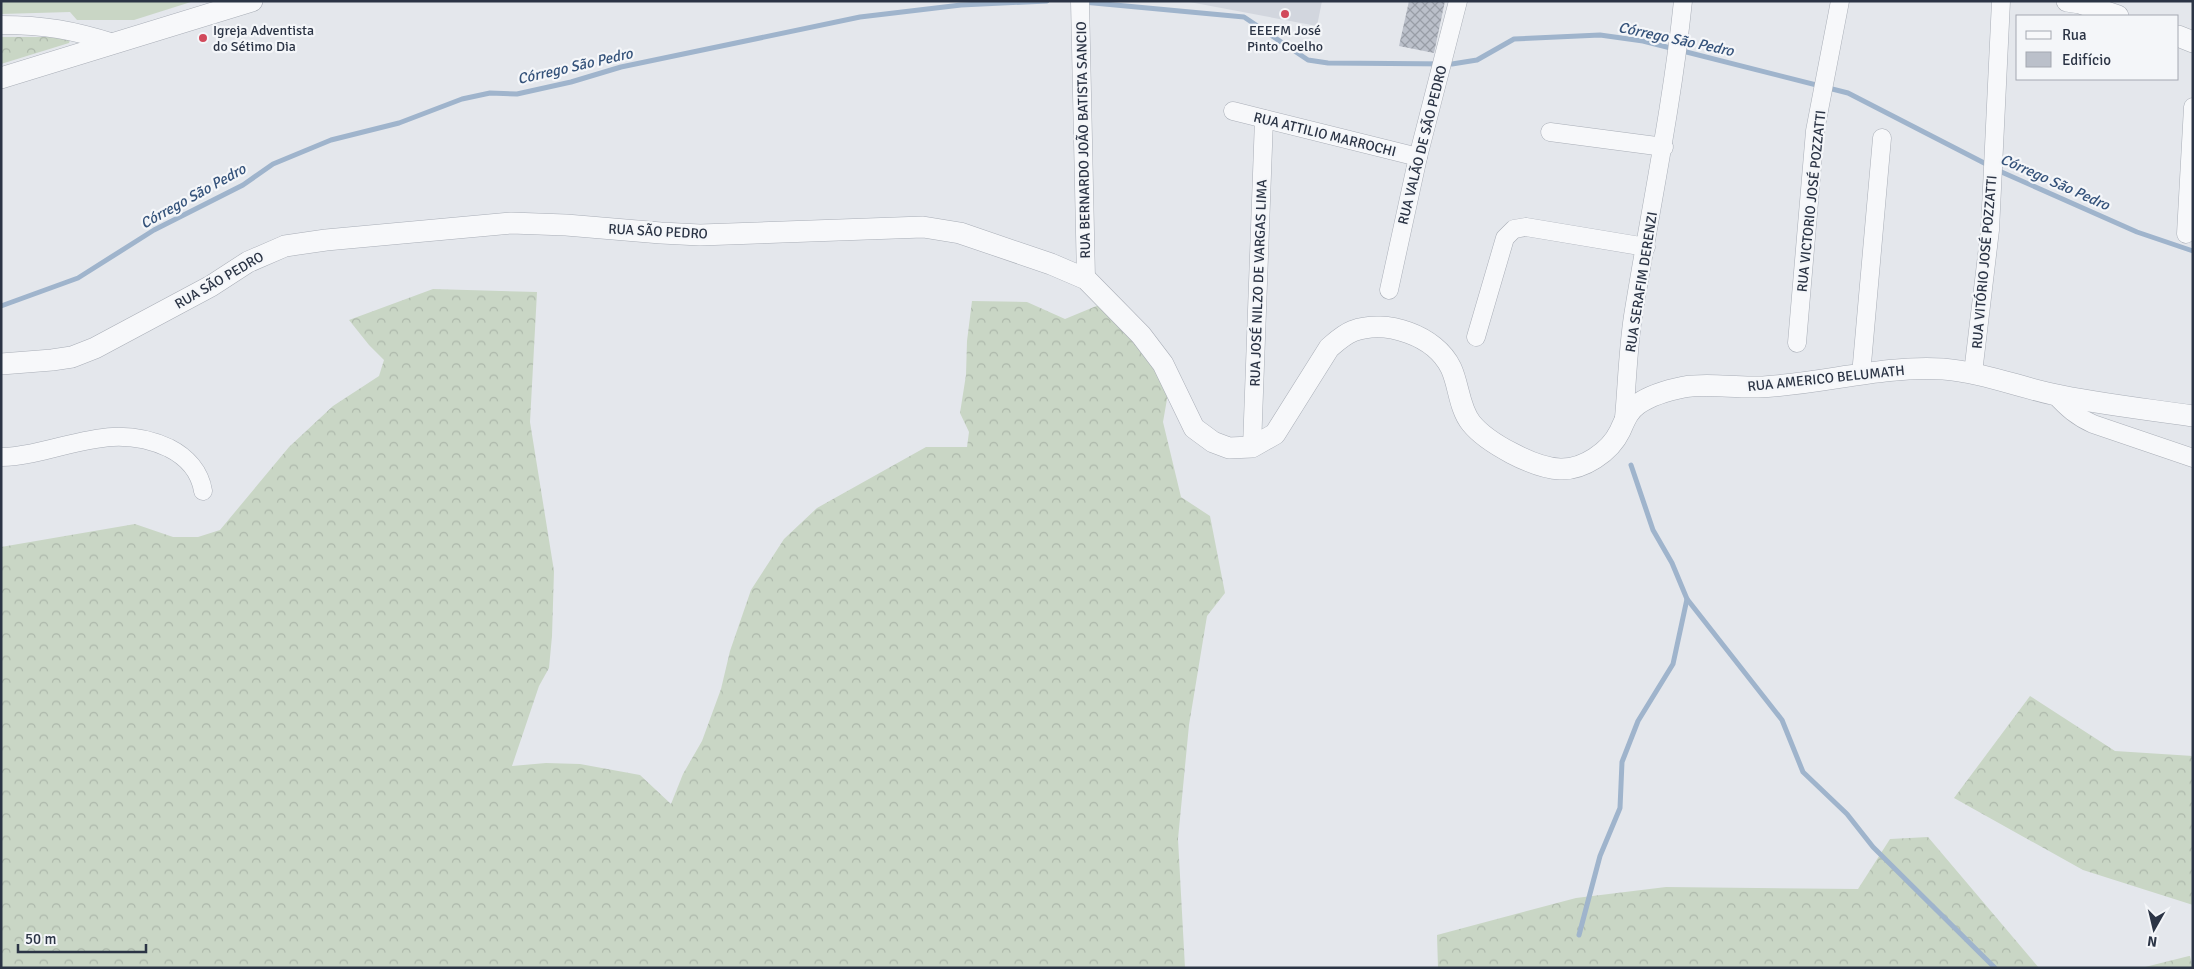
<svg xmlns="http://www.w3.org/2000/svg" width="2194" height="969" viewBox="0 0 2194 969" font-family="Signika,sans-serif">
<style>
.built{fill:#d2d6de}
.grass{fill:#c9d6c5}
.forest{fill:url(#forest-crowns)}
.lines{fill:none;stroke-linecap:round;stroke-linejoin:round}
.stream{stroke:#9fb4cc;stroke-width:5}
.building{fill:url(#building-cross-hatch)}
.minor-casing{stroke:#a9aeb7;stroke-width:19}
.tertiary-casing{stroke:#a9aeb7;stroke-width:22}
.minor{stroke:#f7f8fa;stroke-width:18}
.tertiary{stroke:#f7f8fa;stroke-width:21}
.poi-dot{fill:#d1495b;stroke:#f4f6f9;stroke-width:2}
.labels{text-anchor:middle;stroke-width:4.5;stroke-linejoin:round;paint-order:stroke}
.poi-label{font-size:14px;fill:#2b3445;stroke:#f4f6f9;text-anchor:start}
.street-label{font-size:14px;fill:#2b3445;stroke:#f4f6f9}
.water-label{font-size:15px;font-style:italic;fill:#34527a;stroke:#f4f6f9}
</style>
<defs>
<pattern id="forest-crowns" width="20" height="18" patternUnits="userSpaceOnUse" patternTransform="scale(1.25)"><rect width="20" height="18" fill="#c9d6c5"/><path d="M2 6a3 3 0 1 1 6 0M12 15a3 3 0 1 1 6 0" fill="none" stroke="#adb8ab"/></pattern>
<pattern id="building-cross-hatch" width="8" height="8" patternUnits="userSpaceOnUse" patternTransform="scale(1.25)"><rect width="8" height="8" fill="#bbc0ca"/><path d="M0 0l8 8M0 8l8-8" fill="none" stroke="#989da6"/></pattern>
</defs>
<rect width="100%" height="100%" fill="#e4e7ec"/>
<polygon class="built" points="1184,1 1322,1 1317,26"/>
<polygon class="grass" points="1,1 194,1 134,20 77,20 70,12 1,14"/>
<g class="forest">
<polygon points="1,37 67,37 70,40 69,43 1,64"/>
<polygon points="433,289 537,292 530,422 554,571 552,636 549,668 539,686 512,766 546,763 580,764 640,775 671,804 683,774 702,741 721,689 730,651 751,590 784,539 817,508 926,447 967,447 969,432 960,413 966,375 967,341 972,301 1027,302 1065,319 1106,302 1170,382 1163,422 1181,497 1210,516 1225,593 1207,616 1189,725 1178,839 1185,968 1,968 1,547 135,524 173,537 198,537 220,530 289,447 333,406 379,376 384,360 369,345 349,320"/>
<polygon points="2030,696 2115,751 2193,756 2193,905 2083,870 1954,798"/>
<polygon points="1928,837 2039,968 1438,968 1437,935 1576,898 1666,887 1858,889 1890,839"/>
<polygon points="2190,956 2193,968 2141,968 2189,956"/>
</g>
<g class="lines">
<g class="stream">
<polyline points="1083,2 1244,17 1308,60 1328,63 1452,64 1477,60 1514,39 1600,35 1643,41 1848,93 1990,166"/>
<polyline points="1997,170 2137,232 2193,251"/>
<polyline points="1,306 78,278 154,230 243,185 273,164 331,140 399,123 462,99 490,93 517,94 571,82 621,67 860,17 961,5 1047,1"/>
<polyline points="1631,465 1653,530 1672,563 1687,599 1782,720 1803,772 1847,814 1873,847 1995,968"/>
<polyline points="1579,935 1600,856 1620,808 1622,762 1638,721 1673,664 1687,599"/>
</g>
</g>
<polygon class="building" points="1409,1 1445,1 1434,53 1399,46"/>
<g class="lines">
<g class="minor-casing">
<g id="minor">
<polyline points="1080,1 1086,279"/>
<path d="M1 25C45 25 72 30 114 43"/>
<polyline points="1233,111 1418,157"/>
<polyline points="1550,132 1664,147"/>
<polyline points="2186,234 2193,107"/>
<polyline points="1389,290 1418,157 1458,1"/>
<polyline points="1476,337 1505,238 1514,229 1526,227 1646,247"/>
<polyline points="1797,343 1815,131 1840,1"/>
<polyline points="1973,373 1990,230 2001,1"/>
<polyline points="1861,375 1882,138"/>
<path d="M2055 395C2067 408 2077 417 2093 424L2193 458"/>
<path d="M1624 418C1627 384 1628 349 1633 316 1650 211 1672 107 1683 1"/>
<polyline points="1252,447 1264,119"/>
<path d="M1 457C61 455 107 419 169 448 187 457 200 472 203 491"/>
</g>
</g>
<g class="tertiary-casing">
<g id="tertiary">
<polyline points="2067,1 2080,3 2118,16"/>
<polyline points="2178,36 2193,42"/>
<polyline points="1,78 252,1"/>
<path d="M1 364 52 360 72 357 95 348 211 286 248 262 285 246 326 240 511 223 566 225 661 233 700 235 923 227 960 233 1051 264 1086 279 1141 335 1163 364 1194 428 1213 442 1229 448 1252 447 1275 434 1329 348C1337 341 1343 335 1353 331 1386 319 1435 335 1451 368 1459 385 1459 408 1471 423 1487 443 1534 468 1560 469 1583 470 1610 452 1620 431 1625 420 1628 411 1638 404 1651 395 1669 390 1684 387 1709 383 1733 388 1758 387 1819 385 1881 365 1943 369 1980 372 2016 386 2052 394 2098 404 2146 409 2193 416"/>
</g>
</g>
<use href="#minor" class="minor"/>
<use href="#tertiary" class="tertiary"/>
</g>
<g class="poi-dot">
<circle cx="1285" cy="14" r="5"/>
<circle cx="203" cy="38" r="5"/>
</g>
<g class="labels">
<g class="poi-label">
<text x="213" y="35">Igreja Adventista<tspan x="213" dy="16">do Sétimo Dia</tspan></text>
<text x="1285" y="35" text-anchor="middle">EEEFM José<tspan x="1285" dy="16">Pinto Coelho</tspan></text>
</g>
<g class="street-label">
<text transform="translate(1325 134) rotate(14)" y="5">RUA ATTILIO MARROCHI</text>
<text transform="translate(1083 140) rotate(-91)" y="5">RUA BERNARDO JOÃO BATISTA SANCIO</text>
<text transform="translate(1422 145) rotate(-76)" y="5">RUA VALÃO DE SÃO PEDRO</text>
<text transform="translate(1811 201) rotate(-84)" y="5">RUA VICTORIO JOSÉ POZZATTI</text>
<text transform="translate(658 231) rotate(3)" y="5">RUA SÃO PEDRO</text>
<text transform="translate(1984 262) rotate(-85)" y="5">RUA VITÓRIO JOSÉ POZZATTI</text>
<text transform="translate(219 280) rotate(-30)" y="5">RUA SÃO PEDRO</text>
<text transform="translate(1641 282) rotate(-81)" y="5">RUA SERAFIM DERENZI</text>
<text transform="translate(1258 283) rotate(-88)" y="5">RUA JOSÉ NILZO DE VARGAS LIMA</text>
<text transform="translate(1826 378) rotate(-6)" y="5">RUA AMERICO BELUMATH</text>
</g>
<g class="water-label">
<text transform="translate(1676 39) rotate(12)" y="5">Córrego São Pedro</text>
<text transform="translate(575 66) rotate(-13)" y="5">Córrego São Pedro</text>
<text transform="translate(2055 182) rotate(24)" y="5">Córrego São Pedro</text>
<text transform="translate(193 196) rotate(-29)" y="5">Córrego São Pedro</text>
</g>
</g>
<rect width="2194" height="969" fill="none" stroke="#2b3445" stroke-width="5"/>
<rect x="2016" y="15" width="162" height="65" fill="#f4f6f9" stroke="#a4a8b1"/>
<rect x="2026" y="31" width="25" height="8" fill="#f7f8fa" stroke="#a4a8b1"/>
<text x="2062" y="40" font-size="15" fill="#2b3445">Rua</text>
<rect x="2026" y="52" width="25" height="15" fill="#bbc0ca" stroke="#a4a8b1"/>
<text x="2062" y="65" font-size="15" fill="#2b3445">Edifício</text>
<g transform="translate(2154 929) rotate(188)" stroke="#f4f6f9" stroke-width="4" paint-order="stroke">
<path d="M0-4L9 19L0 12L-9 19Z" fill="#2b3445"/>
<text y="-8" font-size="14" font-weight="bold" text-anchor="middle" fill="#2b3445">N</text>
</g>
<path d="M18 944v8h128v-8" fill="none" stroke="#2b3445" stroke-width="2.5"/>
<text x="25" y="944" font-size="15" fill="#2b3445" stroke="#f4f6f9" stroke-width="4" paint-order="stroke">50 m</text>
</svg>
